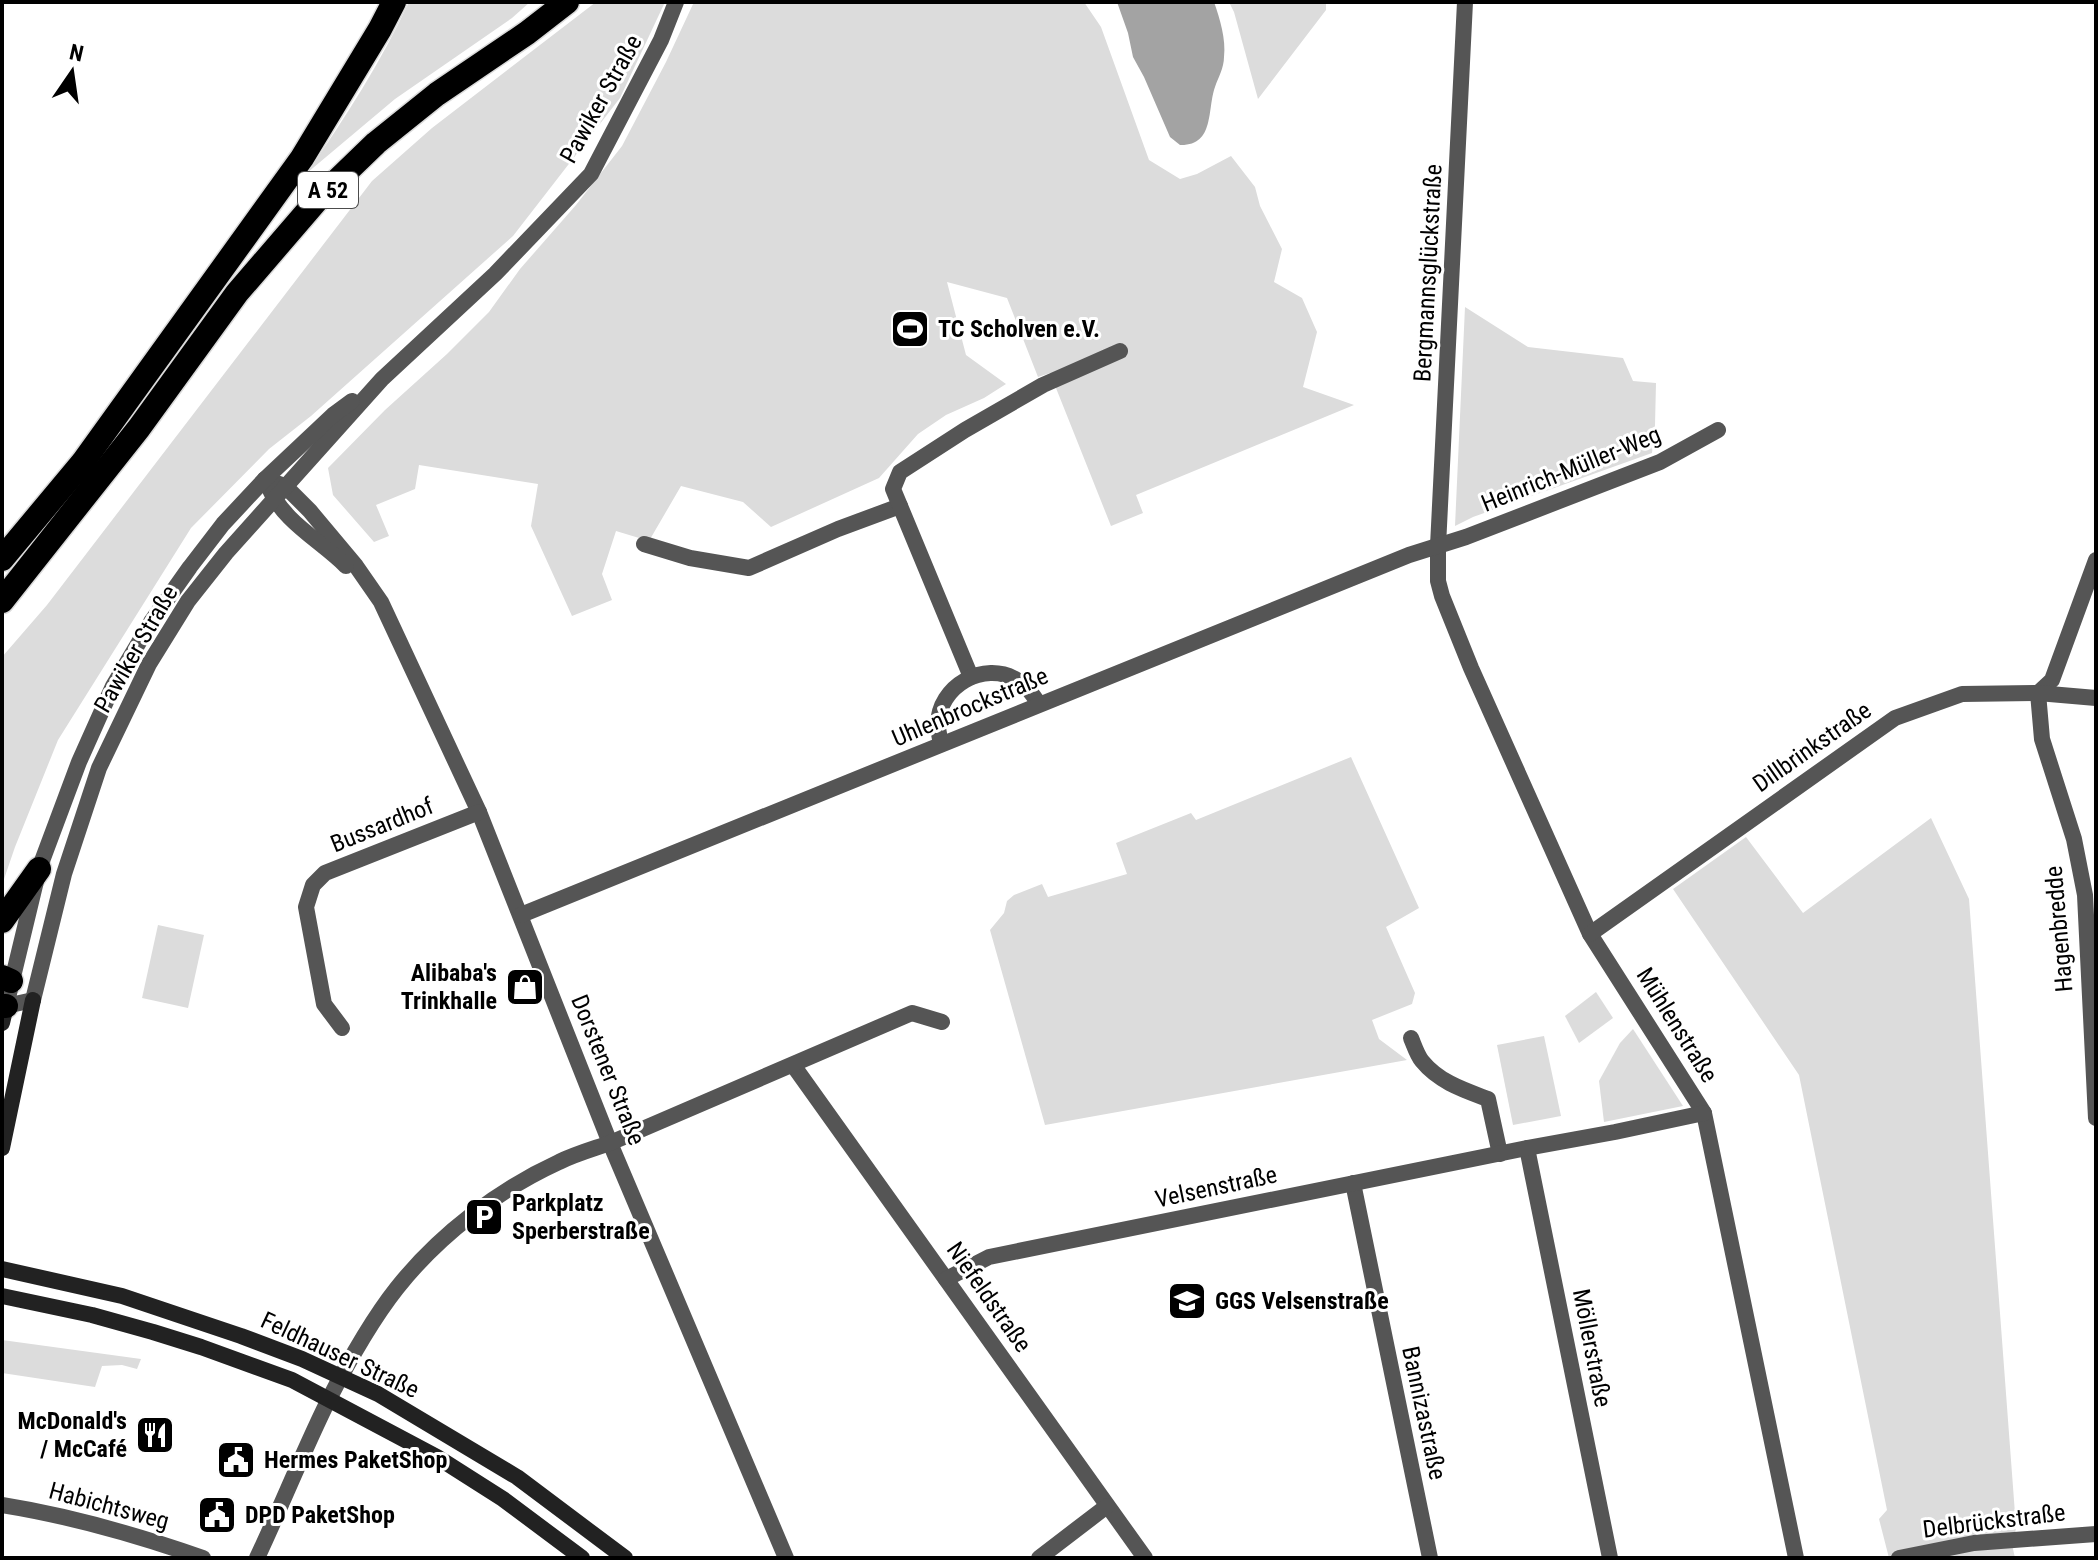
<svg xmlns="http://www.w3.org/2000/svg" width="2098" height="1560" viewBox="0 0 2098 1560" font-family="'Roboto Condensed',sans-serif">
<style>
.green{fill:#dcdcdc}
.water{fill:#a3a3a3}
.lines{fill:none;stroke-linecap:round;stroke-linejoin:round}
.motorway-casing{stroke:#dbdbdb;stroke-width:27}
.minor{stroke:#555;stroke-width:16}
.tertiary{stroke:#555;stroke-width:16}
.secondary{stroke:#222;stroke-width:16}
.motorway{stroke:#000;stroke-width:24}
.labels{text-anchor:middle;stroke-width:6;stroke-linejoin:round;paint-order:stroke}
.shield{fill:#fff;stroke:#4c4c4c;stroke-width:2}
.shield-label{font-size:22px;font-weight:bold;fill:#000}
.street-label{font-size:24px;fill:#000;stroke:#fff}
.poi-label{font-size:24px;font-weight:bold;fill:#000;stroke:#fff;text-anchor:start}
</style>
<rect width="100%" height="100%" fill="#fff"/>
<g class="green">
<path d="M409 2H530L512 18 395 99 307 173C345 118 381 62 409 2Z"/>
<polygon points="596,2 665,2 620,98 513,236 311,416 269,449 191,528 58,740 15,847 2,885 2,657 47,605 372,181 432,128"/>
<polygon points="694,2 1084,2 1101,27 1149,160 1180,179 1197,174 1231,156 1255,187 1260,206 1282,249 1274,282 1302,298 1317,332 1303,387 1354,405 1136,495 1143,513 1111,526 1050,373 1038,377 1007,298 947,282 966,355 1006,384 984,398 946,415 918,434 879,478 771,527 743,502 681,486 649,541 616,531 602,574 612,600 572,616 531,526 538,484 419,465 415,489 376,505 389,536 374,542 333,495 328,468 385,410 447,354 489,312 520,269 576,205 622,146 666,62"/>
<polygon points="1229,2 1326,2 1326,10 1258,99 1234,12"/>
<polygon points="1465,307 1528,347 1623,358 1633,381 1656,383 1655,425 1652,453 1473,517 1455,526"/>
<polygon points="1351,757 1419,908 1386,927 1415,993 1412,1004 1372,1020 1379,1039 1407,1060 1045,1125 990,930 1004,913 1007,901 1014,895 1042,884 1048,897 1127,874 1116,843 1191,813 1196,820"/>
<polygon points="1931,818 1969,899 2016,1527 2013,1549 2015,1558 1912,1558 1910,1554 1889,1558 1879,1519 1887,1510 1799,1075 1673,889 1746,837 1803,913"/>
<polygon points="158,925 204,935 188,1008 142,998"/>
<polygon points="1596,992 1613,1018 1579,1043 1565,1016"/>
<polygon points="1633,1029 1683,1106 1604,1122 1599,1081 1620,1043"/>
<polygon points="1544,1036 1561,1116 1513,1125 1497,1045"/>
<polygon points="2,1340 141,1359 137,1369 122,1365 102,1366 95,1387 2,1373"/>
</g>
<path class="water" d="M1117 2H1214C1220 19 1226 39 1224 57 1224 68 1218 78 1215 87 1207 109 1215 146 1180 145L1170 137 1144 77 1133 57 1128 33Z"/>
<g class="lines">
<g class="motorway-casing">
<g id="motorway">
<polyline points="2,559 83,462 302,158 380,29 394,2"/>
<polyline points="2,601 139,428 237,293 318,199 376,143 437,94 527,33 567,2"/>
<polyline points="2,921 39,869"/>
<polyline points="2,977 11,981"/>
<polyline points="2,1006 6,1006"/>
</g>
</g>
<g class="minor">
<polyline points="1465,2 1438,546 1438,581 1442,596 1471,668 1590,934 1704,1113 1796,1558"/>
<polyline points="265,479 285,486 310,511 356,566 381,602 479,812 610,1143 786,1558"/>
<path d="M268 486C283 522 320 540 346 566"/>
<polyline points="644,544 690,558 749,568 838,529 900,506"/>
<polyline points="971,677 893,489 900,472 965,430 1043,385 1120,351"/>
<polyline points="2038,693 2042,739 2074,839 2085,895 2096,1118"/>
<polyline points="2038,693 2052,680 2096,560"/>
<path d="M941 744C940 738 938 731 938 725 938 686 984 660 1017 680 1027 686 1033 695 1039 704"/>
<polyline points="521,915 1409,555 1466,537 1660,462 1718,430"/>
<polyline points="1590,934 1895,718 1962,694 2038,693 2096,698"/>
<polyline points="342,1028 324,1004 306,907 313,885 325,873 479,812"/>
<path d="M1411 1038C1414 1045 1417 1055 1422 1061 1439 1082 1464 1090 1488 1099L1500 1154"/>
<polyline points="793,1065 1145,1558"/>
<polyline points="1527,1148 1610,1558"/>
<polyline points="1353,1183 1430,1558"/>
<polyline points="946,1279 989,1257 1527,1148 1615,1132 1704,1113"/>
<path d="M2 1505C71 1516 137 1535 203 1558"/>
<path d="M257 1558C281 1507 302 1454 327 1403 347 1364 370 1322 397 1288 439 1235 498 1190 559 1162 575 1154 593 1149 610 1143L912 1013 942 1022"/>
<polyline points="1039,1558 1107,1506"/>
<polyline points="1899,1558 1974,1543 2096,1534"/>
</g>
<g class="tertiary">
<polyline points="33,1000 64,874 99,768 149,664 188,601 226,553 382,379 495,274 591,174 661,40 676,2"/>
<polyline points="33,1000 6,1006 39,869 79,762 113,686 151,622 190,567 223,524 265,479 333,415 352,401"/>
</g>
<g class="secondary">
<polyline points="2,1023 6,1006"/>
<polyline points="2,1148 33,1000"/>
<polyline points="2,1269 122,1296 241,1336 302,1359 341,1377 378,1394 517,1477 625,1558"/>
<polyline points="2,1296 92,1315 153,1332 201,1347 292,1380 437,1457 503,1499 582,1558"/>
</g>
<use href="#motorway" class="motorway"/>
</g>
<defs>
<g id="stadium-square" transform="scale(2)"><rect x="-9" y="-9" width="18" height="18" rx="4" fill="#000" stroke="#fff"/><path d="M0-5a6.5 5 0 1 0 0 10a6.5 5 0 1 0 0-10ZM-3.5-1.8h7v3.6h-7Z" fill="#fff"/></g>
<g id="shop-square" transform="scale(2)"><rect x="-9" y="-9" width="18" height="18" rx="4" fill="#000" stroke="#fff"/><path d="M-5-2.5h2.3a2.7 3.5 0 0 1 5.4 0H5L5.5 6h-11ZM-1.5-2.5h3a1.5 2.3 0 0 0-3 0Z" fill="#fff"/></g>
<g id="parking-square" transform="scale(2)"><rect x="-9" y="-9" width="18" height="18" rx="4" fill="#000" stroke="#fff"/><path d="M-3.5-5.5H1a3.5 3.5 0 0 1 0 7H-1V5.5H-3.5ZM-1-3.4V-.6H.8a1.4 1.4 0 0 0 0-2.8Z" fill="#fff"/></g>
<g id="school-square" transform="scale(2)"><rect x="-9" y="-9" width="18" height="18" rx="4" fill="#000" stroke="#fff"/><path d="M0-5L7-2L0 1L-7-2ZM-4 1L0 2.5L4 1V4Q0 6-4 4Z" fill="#fff"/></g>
<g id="restaurant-square" transform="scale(2)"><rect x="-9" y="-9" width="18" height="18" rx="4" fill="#000" stroke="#fff"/><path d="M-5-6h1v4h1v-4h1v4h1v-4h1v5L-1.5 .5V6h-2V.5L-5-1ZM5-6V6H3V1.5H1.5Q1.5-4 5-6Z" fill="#fff"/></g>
<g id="civic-square" transform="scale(2)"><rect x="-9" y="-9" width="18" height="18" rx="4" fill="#000" stroke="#fff"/><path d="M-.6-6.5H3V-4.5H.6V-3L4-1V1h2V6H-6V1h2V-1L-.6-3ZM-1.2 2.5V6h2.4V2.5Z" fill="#fff"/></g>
</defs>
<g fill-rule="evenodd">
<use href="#stadium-square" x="910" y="329"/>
<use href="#shop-square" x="525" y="987"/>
<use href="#parking-square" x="484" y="1217"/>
<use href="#school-square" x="1187" y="1301"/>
<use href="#restaurant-square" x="155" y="1435"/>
<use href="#civic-square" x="236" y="1460"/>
<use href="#civic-square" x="217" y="1515"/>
</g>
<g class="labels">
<rect class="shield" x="298" y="172" width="60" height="36" rx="6"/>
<g class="shield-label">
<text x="328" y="198">A 52</text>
</g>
<g class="street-label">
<text transform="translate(601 99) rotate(-61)" y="8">Pawiker Straße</text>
<text transform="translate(1428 273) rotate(-87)" y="8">Bergmannsglückstraße</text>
<text transform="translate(1571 469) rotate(-22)" y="8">Heinrich-Müller-Weg</text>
<text transform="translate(136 649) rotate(-60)" y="8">Pawiker Straße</text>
<text transform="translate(970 707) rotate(-23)" y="8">Uhlenbrockstraße</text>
<text transform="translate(1812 747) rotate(-35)" y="8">Dillbrinkstraße</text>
<text transform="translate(382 825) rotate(-22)" y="8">Bussardhof</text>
<text transform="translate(2059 929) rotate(-95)" y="8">Hagenbredde</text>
<text transform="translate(1677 1025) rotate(58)" y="8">Mühlenstraße</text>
<text transform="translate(608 1070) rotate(68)" y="8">Dorstener Straße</text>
<text transform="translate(1216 1187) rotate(-12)" y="8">Velsenstraße</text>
<text transform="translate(989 1297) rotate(55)" y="8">Niefeldstraße</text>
<text transform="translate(1592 1348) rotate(79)" y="8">Möllerstraße</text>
<text transform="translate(340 1355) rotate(25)" y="8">Feldhauser Straße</text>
<text transform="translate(1424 1413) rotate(78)" y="8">Bannizastraße</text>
<text transform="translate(109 1506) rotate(15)" y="8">Habichtsweg</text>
<text transform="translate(1994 1521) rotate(-7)" y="8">Delbrückstraße</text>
</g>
<g class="poi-label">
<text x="938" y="337">TC Scholven e.V.</text>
<text x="497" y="981" text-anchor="end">Alibaba's<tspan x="497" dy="28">Trinkhalle</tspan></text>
<text x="512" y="1211">Parkplatz<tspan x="512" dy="28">Sperberstraße</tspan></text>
<text x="1215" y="1309">GGS Velsenstraße</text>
<text x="127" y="1429" text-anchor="end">McDonald's<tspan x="127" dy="28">/ McCafé</tspan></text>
<text x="264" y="1468">Hermes PaketShop</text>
<text x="245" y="1523">DPD PaketShop</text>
</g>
</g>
<rect width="2098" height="1560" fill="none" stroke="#000000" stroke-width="8"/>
<g transform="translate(72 72) rotate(13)" stroke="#ffffff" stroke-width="6" paint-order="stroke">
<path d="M0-6L14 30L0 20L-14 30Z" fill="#000000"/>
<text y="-12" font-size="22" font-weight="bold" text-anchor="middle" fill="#000000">N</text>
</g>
</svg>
